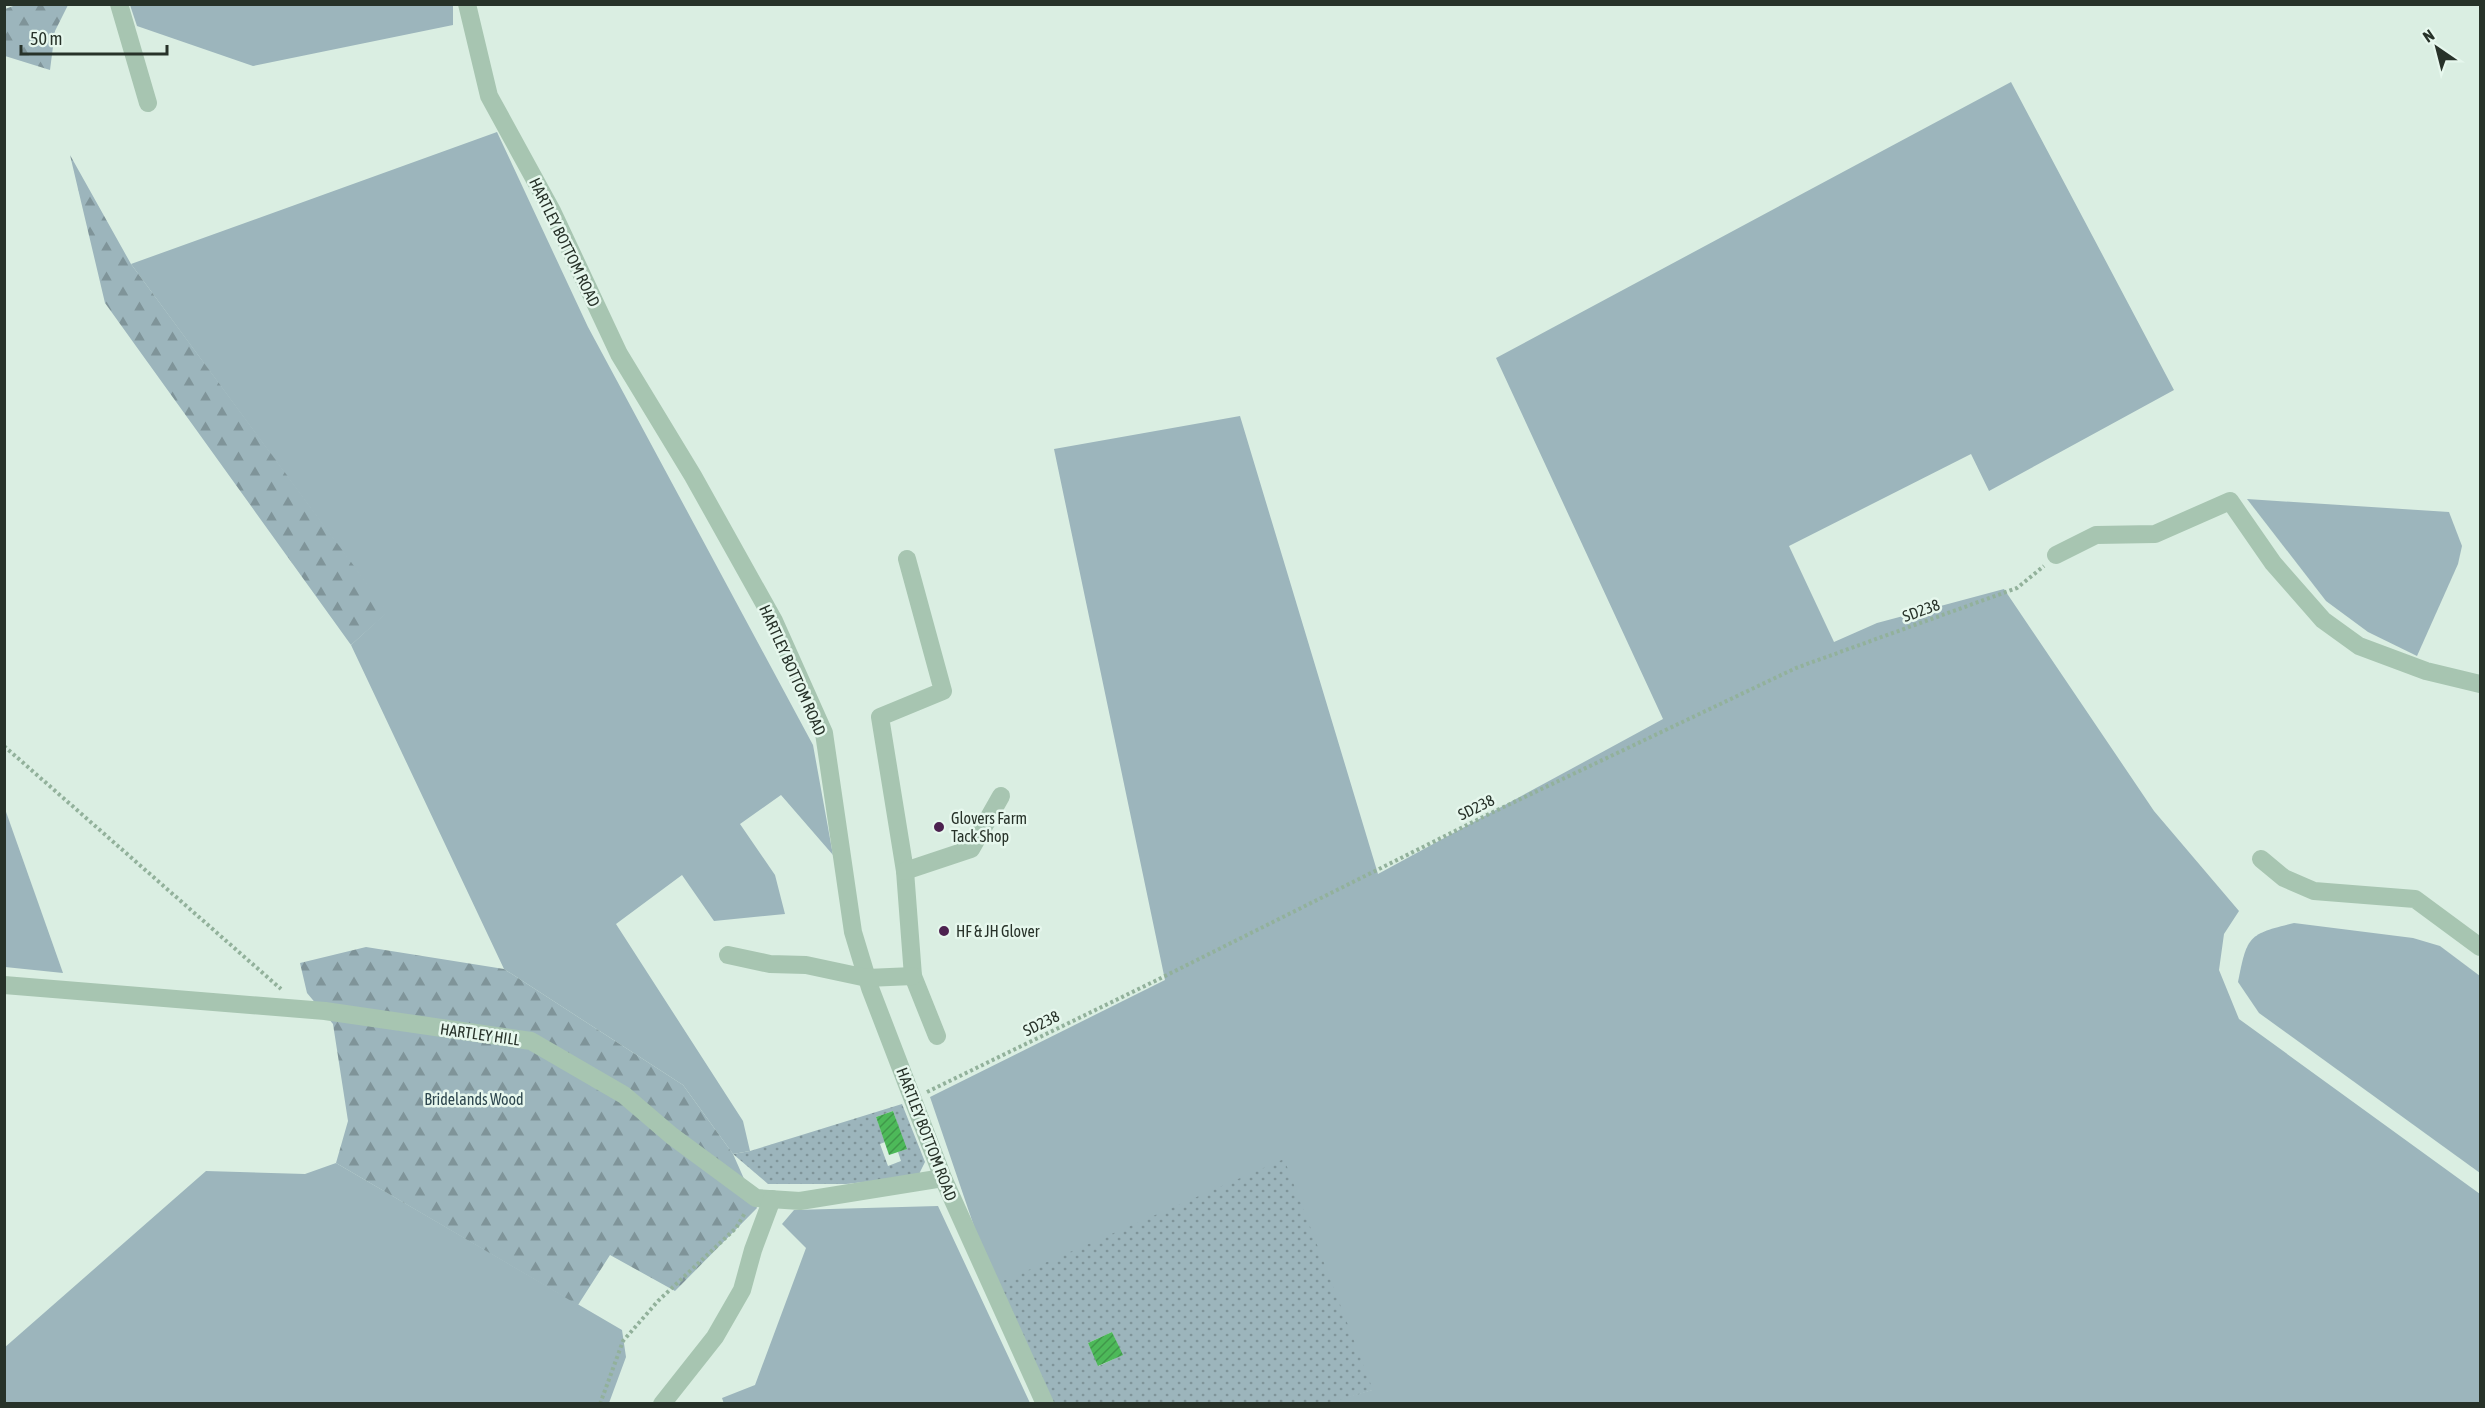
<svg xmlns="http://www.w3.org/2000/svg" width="2485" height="1408" viewBox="0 0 2485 1408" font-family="'Asap Condensed',sans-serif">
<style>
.grass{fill:#9cb5bc}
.forest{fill:url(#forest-firs)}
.garden{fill:url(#garden-dots);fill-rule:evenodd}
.building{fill:url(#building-hatch)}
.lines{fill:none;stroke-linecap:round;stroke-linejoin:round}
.path{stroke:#92b19b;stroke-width:4;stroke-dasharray:3 3;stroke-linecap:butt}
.minor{stroke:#a7c5b1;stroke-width:18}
.poi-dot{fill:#4c214f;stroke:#e6f7ed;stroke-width:2}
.labels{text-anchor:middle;stroke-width:5;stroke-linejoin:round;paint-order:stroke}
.street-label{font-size:16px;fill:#273229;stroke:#e6f7ed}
.poi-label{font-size:16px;fill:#273229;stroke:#e6f7ed;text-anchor:start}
.park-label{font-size:16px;fill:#2d464e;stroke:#e6f7ed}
</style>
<defs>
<pattern id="forest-firs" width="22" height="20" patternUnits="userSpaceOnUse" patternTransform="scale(1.5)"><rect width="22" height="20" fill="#9cb5bc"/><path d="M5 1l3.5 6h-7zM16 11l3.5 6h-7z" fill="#7f9499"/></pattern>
<pattern id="garden-dots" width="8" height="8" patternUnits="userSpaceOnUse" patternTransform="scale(1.5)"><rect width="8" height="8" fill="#9cb5bc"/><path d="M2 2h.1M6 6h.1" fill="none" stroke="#7f9499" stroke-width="1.8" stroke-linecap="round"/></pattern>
<pattern id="building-hatch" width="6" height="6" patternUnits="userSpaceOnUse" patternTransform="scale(1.5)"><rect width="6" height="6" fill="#4db959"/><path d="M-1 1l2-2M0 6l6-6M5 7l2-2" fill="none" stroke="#40974a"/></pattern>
</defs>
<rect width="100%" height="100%" fill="#daeee2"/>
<g class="grass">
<polygon points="130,5 453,5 453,25 253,66 137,26"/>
<polygon points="2011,82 2174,390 1989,491 1971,454 1789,546 1834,642 1877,623 2004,589 2154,811 2239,911 2224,934 2219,970 2239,1019 2480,1194 2480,1403 1326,1403 1372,1390 994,1285 930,1097 1165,980 1054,449 1240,416 1378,874 1663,719 1496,358"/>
<polygon points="497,132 588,327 813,745 833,855 781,795 740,824 775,875 785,914 714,921 682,875 616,924 743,1121 750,1151 733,1154 683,1085 504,969 351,645 387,612 131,264"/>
<polygon points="2247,499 2449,512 2462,546 2458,564 2417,656 2368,632 2326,601"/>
<polygon points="4,809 5,809 63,973 5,967"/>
<path d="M2294 923 2413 938 2440 946 2480 976V1173L2259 1013 2238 982C2247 936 2248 934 2294 923Z"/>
<polygon points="336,1163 622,1330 626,1357 609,1403 5,1404 4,1348 206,1171 305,1174"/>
<polygon points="938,1206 1030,1403 724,1404 722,1398 755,1385 806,1248 782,1224 794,1210"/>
</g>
<g class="forest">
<polygon points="16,5 68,5 55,31 50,70 5,56 5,9"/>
<polygon points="70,155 131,264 388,612 351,645 105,303"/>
<polygon points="366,947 504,969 683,1085 733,1154 757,1208 675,1291 610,1255 578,1305 336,1163 348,1121 333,1024 307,993 300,963"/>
</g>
<g class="garden">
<path d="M902 1104 925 1162 918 1176 846 1184H768L733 1154 750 1151ZM893 1111 906 1149 898 1152 901 1161 888 1166 880 1144 885 1142 876 1117Z"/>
<path d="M1284 1159 1373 1390 1326 1404 1051 1403 994 1285ZM1112 1332 1122 1355 1099 1366 1088 1343Z"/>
</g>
<g class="building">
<polygon points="893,1111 907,1149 889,1155 876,1117"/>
<polygon points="1112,1332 1123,1355 1098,1366 1088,1343"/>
</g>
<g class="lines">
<g class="path">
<polyline points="4,746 281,989"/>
<polyline points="927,1092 1155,981 1489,814 1796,668 2017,588 2044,566"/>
<polyline points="600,1404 623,1341 658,1301 736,1228 745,1213"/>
</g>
<g class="minor">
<polyline points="119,4 148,103"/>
<polyline points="467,4 489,96 552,211 619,354 693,476 774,621 824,733 853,932 870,988 943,1178 1045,1404"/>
<polyline points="2056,555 2096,535 2155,534 2230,501 2273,563 2323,620 2359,646 2426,671 2480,684"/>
<polyline points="907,559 943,691 880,717 905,871 913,976 937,1036"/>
<polyline points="2261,859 2284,878 2314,891 2415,899 2480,947"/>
<polyline points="905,871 971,849 1001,796"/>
<polyline points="728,955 770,964 806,965 867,978 913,976"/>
<polyline points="4,985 325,1011 531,1041 624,1095 672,1136 756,1198 800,1201 943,1178"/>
<polyline points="662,1404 715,1337 742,1290 753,1250 772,1199"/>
</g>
</g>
<g class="poi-dot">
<circle cx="939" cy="827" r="6"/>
<circle cx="944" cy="931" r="6"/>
</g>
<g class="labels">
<g class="street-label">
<text transform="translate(565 242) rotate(64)" y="6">HARTLEY BOTTOM ROAD</text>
<text transform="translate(1921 610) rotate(-20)" y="6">SD238</text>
<text transform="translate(793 670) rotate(66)" y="6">HARTLEY BOTTOM ROAD</text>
<text transform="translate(1476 807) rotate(-26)" y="6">SD238</text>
<text transform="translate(1041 1023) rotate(-26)" y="6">SD238</text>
<text transform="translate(480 1034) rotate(8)" y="6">HARTLEY HILL</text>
<text transform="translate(927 1134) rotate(69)" y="6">HARTLEY BOTTOM ROAD</text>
</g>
<g class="poi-label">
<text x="951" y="824">Glovers Farm<tspan x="951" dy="18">Tack Shop</tspan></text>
<text x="956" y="937">HF &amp; JH Glover</text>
</g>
<g class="park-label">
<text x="474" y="1105">Bridelands Wood</text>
</g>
</g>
<rect width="2485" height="1408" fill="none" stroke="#273229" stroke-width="12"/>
<g transform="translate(2437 48) rotate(325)" stroke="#e6f7ed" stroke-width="4.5" paint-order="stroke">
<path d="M0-4.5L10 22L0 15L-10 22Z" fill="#273229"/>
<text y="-9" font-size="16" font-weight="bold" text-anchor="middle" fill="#273229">N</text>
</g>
<path d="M21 45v9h146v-9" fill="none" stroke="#273229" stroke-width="3"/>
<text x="30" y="45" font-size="18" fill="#273229" stroke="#e6f7ed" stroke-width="4.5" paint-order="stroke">50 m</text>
</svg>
